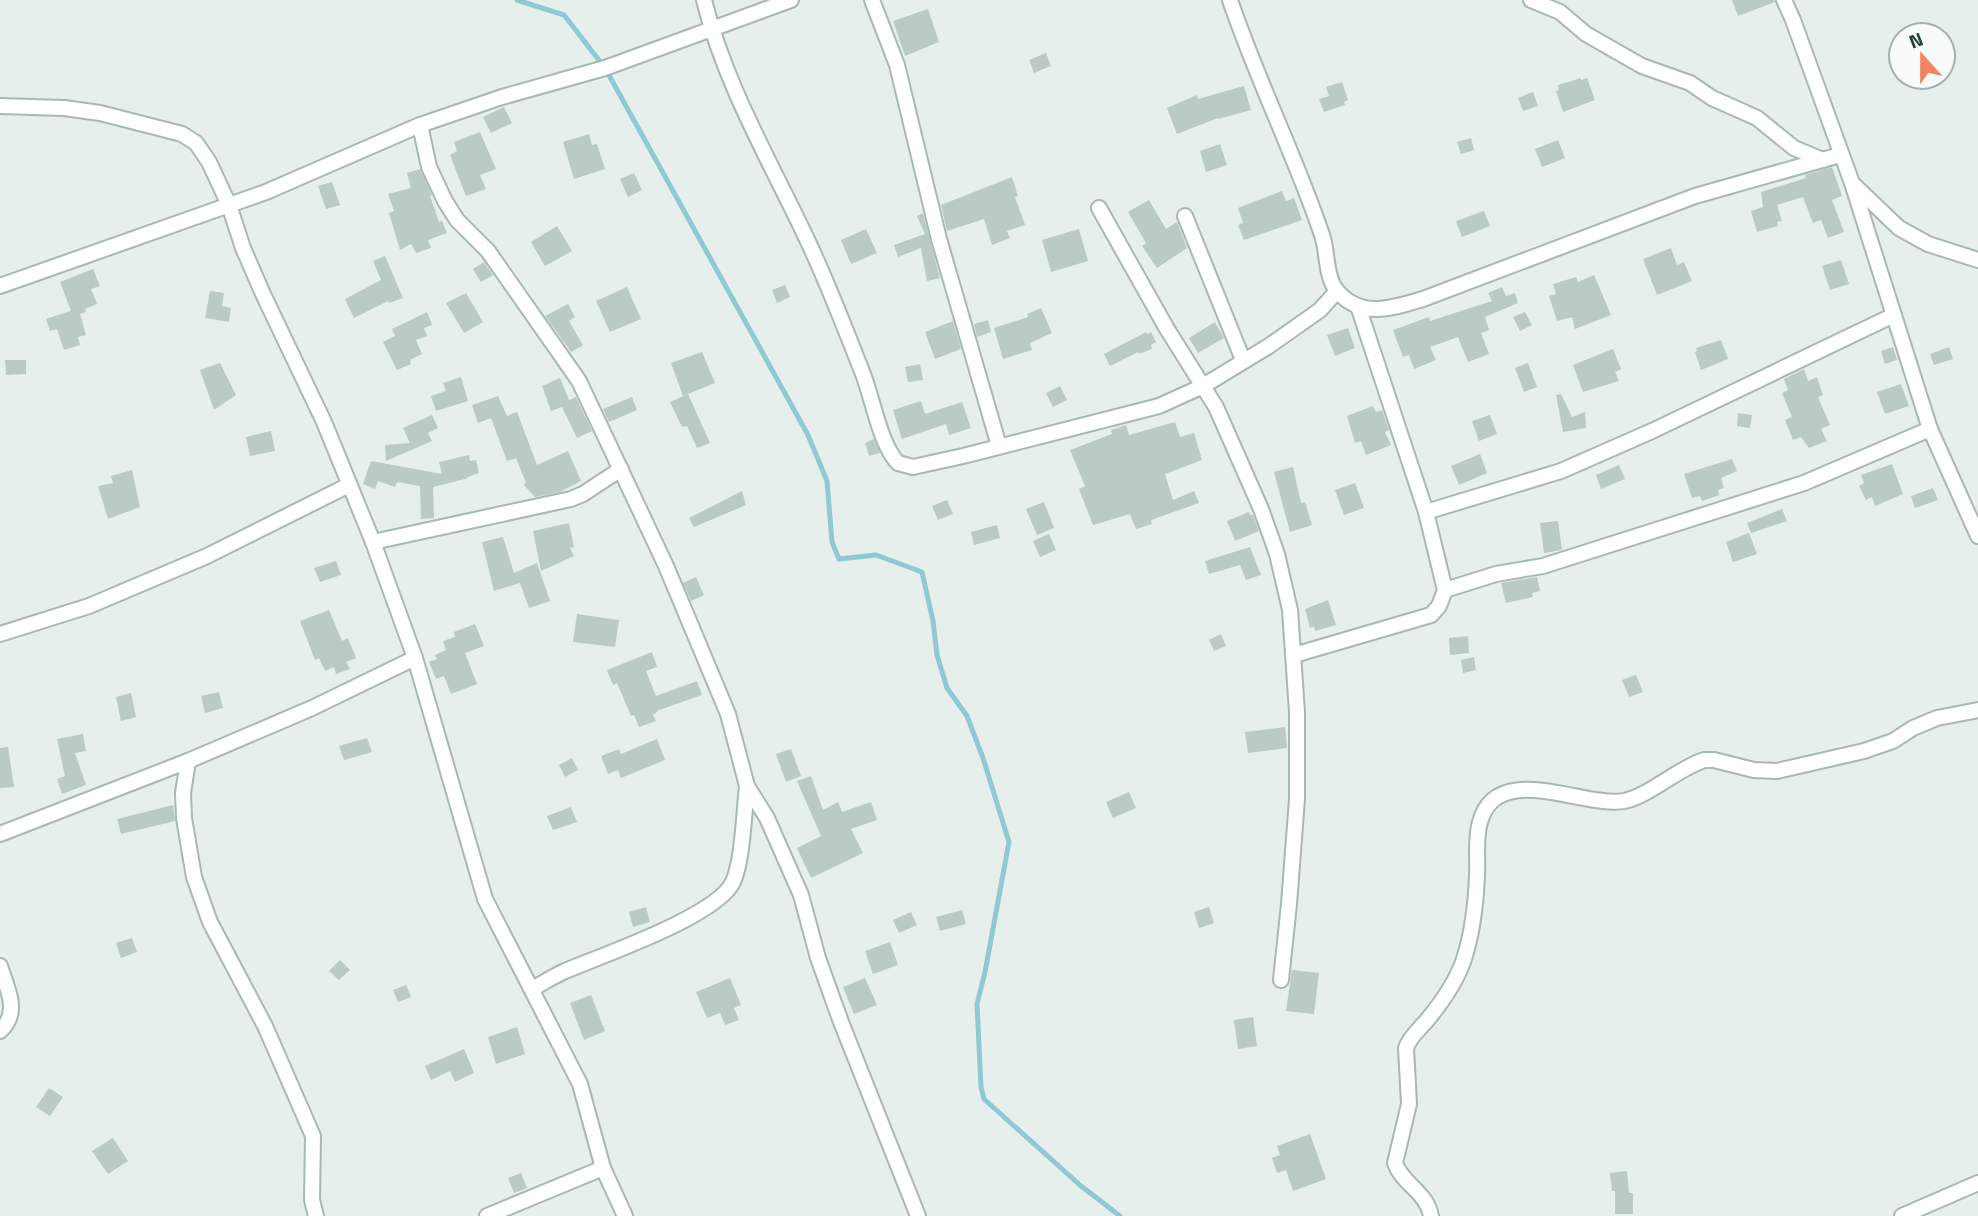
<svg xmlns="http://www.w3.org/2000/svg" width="1978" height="1216" viewBox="0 0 1978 1216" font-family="'Titillium Web',sans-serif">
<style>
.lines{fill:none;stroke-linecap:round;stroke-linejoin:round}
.stream{stroke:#8ec9d4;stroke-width:5}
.building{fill:#bbcac4}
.minor-casing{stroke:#a8b8b2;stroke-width:18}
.minor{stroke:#fff;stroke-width:14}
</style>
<rect width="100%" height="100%" fill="#e6efeb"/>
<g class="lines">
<polyline class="stream" points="517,0 564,15 605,68 808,435 827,481 832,542 839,559 876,555 922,572 933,621 937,655 947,688 967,716 983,758 1009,842 985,972 977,1004 981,1087 984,1099 1081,1186 1120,1216"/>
</g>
<g class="building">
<polygon points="1732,0 1774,0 1775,2 1738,16"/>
<polygon points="928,9 939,42 905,56 893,21"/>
<polygon points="1046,53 1051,66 1034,73 1029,60"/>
<polygon points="1581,78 1581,80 1587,78 1595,100 1563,112 1556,91 1559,90 1558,85"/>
<polygon points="1342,82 1348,100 1344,102 1345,105 1324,112 1319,99 1329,96 1326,87"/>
<polygon points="1244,86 1251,110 1218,119 1218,118 1177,134 1167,108 1197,95 1198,99"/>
<polygon points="1533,92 1538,106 1523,111 1518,98"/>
<polygon points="504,107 512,123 491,133 483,117"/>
<polygon points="480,132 496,169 480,175 486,189 466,196 450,155 457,151 454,142"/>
<polygon points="589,134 592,145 597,144 605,169 574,179 563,142"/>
<polygon points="1471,138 1474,150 1461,154 1457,142"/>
<polygon points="1558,140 1565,158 1542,167 1535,149"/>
<polygon points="1220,144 1227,165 1206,172 1200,151"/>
<polygon points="1832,167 1842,196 1832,200 1844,232 1828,238 1821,220 1813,223 1803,197 1777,205 1782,221 1777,222 1778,226 1757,232 1751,211 1763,207 1761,192 1806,178 1805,175"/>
<polygon points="420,169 432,195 430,196 439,222 442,221 447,233 428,240 431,248 416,253 411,244 400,250 389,213 394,211 388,194 411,188 407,173"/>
<polygon points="634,173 642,190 628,197 620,179"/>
<polygon points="1012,177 1018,196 1015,197 1025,225 1007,231 1010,238 992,245 984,219 947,231 941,205"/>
<polygon points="332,182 340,205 326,209 318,186"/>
<polygon points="1282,191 1286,201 1294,198 1302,220 1244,240 1238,225 1243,223 1238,208"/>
<polygon points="1149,200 1166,229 1177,222 1187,248 1157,268 1142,246 1146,243 1128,212"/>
<polygon points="1484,211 1490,226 1462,237 1456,221"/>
<polygon points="923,213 940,278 927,281 921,248 898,257 894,245 925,234 917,216"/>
<polygon points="557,226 572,251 545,266 531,242"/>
<polygon points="866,229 877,253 851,264 841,240"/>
<polygon points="1079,229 1088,261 1051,272 1042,240"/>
<polygon points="1671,248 1677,265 1684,262 1692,281 1657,295 1643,259"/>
<polygon points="385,256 403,298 389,303 388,301 354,318 345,299 381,280 373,261"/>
<polygon points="1841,260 1849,284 1830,290 1822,266"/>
<polygon points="484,262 493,275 481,282 473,269"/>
<polygon points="93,269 100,286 91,289 97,304 85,309 86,312 80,314 86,335 78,337 80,345 64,350 57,329 50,331 46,319 71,311 60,282"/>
<polygon points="1594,275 1611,315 1575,329 1572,317 1557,321 1549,296 1556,294 1553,284 1576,277 1578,282"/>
<polygon points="785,285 790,297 777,303 772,290"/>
<polygon points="627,287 641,319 610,332 596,301"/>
<polygon points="1502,287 1506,296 1515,293 1518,303 1485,317 1489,330 1481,333 1489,354 1468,362 1458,337 1430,347 1436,360 1414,369 1409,355 1403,357 1393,330 1429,317 1430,321 1492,301 1488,293"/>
<polygon points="210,291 224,293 222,306 231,308 229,322 205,318"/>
<polygon points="466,293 483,322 464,333 446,303"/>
<polygon points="568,304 575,317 569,321 583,345 571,352 545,316"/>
<polygon points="1041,308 1052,333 1030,343 1032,350 1003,359 994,328 1028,317 1027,314"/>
<polygon points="427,312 432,325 424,328 427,336 416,340 422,354 410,360 411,364 397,370 383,342 395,336 392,329"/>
<polygon points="1525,312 1532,325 1520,331 1513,317"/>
<polygon points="988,320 991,332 977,337 974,324"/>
<polygon points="953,321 961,349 935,359 925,332"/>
<polygon points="1215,322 1224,338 1198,353 1189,338"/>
<polygon points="1348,328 1355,348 1335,356 1327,335"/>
<polygon points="1146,332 1147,334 1151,332 1156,342 1151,345 1152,349 1139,354 1138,352 1110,366 1104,354"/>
<polygon points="1721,340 1728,359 1701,370 1695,352 1697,351 1696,348"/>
<polygon points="1893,347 1897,360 1885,364 1881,351"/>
<polygon points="1949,347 1953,359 1934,365 1930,354"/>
<polygon points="1613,349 1621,369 1615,372 1619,381 1583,392 1573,365"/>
<polygon points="702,352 715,383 683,396 671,363"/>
<polygon points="5,360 26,360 26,374 6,375"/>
<polygon points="220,363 236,395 214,410 200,370"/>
<polygon points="1528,363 1537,387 1524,392 1515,368"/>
<polygon points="920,364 923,380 908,382 905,367"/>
<polygon points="1804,369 1808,381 1817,377 1823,395 1818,397 1830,425 1821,429 1827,441 1809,448 1801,437 1793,440 1785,420 1792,417 1782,393 1788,390 1784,379"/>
<polygon points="461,377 468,401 436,411 431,396 446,391 443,383"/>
<polygon points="560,378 569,400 576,397 592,431 577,438 562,407 551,411 542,386"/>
<polygon points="1901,384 1909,406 1885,414 1877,392"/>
<polygon points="1060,386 1067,400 1053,407 1046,393"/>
<polygon points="688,394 710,443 697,448 687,426 683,427 680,423 670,402"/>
<polygon points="1561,394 1572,417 1585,412 1586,428 1563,432 1556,395"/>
<polygon points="498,396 507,416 517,412 537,465 568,451 581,481 560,492 535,497 524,485 526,483 516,458 507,461 491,418 478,423 472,405"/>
<polygon points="632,397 637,410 609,422 603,409"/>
<polygon points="921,401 925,414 962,402 971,428 949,435 946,424 902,439 893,410"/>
<polygon points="1373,406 1376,412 1382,410 1389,430 1385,432 1391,445 1366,455 1361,441 1355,443 1347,416"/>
<polygon points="1738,413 1752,415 1750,428 1737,426"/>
<polygon points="432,415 438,428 428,433 432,441 386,461 385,445 410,443 403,428"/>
<polygon points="1490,415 1497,434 1479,441 1472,421"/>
<polygon points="1175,422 1180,437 1194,433 1202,460 1165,474 1173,500 1194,491 1199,503 1151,520 1152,524 1136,529 1130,514 1093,525 1079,489 1085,486 1070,450 1112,434 1111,430 1126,425 1129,435"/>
<polygon points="271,431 275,451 250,456 246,437"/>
<polygon points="874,439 880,453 869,456 865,443"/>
<polygon points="1480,454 1487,473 1459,485 1451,466"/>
<polygon points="469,455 470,461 476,460 479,473 465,478 469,478 433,487 434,518 421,519 420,486 397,482 395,487 378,481 375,489 363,484 371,461 442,474 439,462"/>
<polygon points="1732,459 1737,471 1721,478 1724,488 1718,490 1719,495 1702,501 1700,496 1692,498 1684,474"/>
<polygon points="1892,464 1903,494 1875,506 1872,497 1866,500 1859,486 1864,483 1861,475"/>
<polygon points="1619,465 1625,479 1601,489 1596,475"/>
<polygon points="1293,467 1301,503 1305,502 1312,525 1290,532 1274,472"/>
<polygon points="132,470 140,507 108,519 98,486 113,483 111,476"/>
<polygon points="1355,483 1364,508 1344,515 1335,490"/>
<polygon points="1933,488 1938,500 1915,508 1911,496"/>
<polygon points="742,491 746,505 694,527 689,518"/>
<polygon points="947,500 953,514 938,520 932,506"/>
<polygon points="1044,502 1054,528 1037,535 1026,509"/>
<polygon points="1782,509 1787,521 1751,533 1747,523"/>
<polygon points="1249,512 1250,515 1253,515 1259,531 1235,541 1227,521"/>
<polygon points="1558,521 1562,550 1544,553 1540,523"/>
<polygon points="569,523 574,547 570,548 574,556 541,571 533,531"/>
<polygon points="997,525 1000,538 974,545 971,532"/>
<polygon points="1749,533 1757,554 1733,562 1726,542"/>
<polygon points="1049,534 1056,550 1040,557 1033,541"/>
<polygon points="503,537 514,573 537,563 550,601 529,608 520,583 494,591 482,542"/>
<polygon points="1250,547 1261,575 1246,580 1240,565 1209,574 1205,561"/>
<polygon points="336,561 341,575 320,582 314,568"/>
<polygon points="696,577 704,595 691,601 683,583"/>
<polygon points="1537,577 1540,591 1532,593 1533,597 1506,603 1501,583"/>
<polygon points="1328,600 1336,625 1315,631 1314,626 1310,628 1305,609"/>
<polygon points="329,610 342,641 348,638 356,658 346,662 350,669 336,674 334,667 325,671 319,658 315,660 300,621"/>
<polygon points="577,614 619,620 615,647 573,642"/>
<polygon points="475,624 484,646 465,653 477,684 451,694 444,676 436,679 429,662 437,659 435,655 446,650 443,641 455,637 454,632"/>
<polygon points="1221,634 1226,646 1214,651 1209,640"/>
<polygon points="1468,636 1469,653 1450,655 1449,638"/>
<polygon points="652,652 657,667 646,671 656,696 697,681 702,695 659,710 653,715 656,721 639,727 634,715 631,716 617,683 613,685 607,670"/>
<polygon points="1474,657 1476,670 1463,673 1461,660"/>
<polygon points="1636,675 1643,692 1629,697 1622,680"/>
<polygon points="219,692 223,708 205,713 201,696"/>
<polygon points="131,693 136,717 121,721 116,697"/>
<polygon points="1285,727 1287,748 1248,753 1245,732"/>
<polygon points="83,734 86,751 75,753 86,785 62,794 57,779 65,776 57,739"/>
<polygon points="367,738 372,752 344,760 339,746"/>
<polygon points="657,739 665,760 621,778 618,770 608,774 601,756 619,749 621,754"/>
<polygon points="8,747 14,787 0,788 0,748"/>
<polygon points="791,749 801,776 786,782 776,754"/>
<polygon points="572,758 578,770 565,777 559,765"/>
<polygon points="811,776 823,810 838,802 842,812 871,802 877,820 851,829 863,853 811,878 797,848 821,836 797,781"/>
<polygon points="1129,792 1136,808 1113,818 1106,802"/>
<polygon points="173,805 175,821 121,834 117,819"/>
<polygon points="571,807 577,822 553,830 547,816"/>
<polygon points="646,907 650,922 633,927 629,912"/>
<polygon points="1209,907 1214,923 1199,928 1194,912"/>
<polygon points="962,910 966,924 940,931 936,917"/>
<polygon points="911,912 917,925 899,933 893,920"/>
<polygon points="132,938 137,952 121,958 116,943"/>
<polygon points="890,942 898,965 873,974 865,951"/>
<polygon points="340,960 350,970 339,980 329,971"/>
<polygon points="1292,970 1319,973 1314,1014 1286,1011"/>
<polygon points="730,978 741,1005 734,1008 739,1020 725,1025 720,1013 707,1018 696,992"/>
<polygon points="865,978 877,1005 854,1014 843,987"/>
<polygon points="406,985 411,997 398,1002 393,990"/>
<polygon points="591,995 605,1031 584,1040 570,1003"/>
<polygon points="1253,1017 1257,1046 1238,1049 1234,1020"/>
<polygon points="517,1027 525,1054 496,1064 488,1037"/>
<polygon points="464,1049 474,1073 455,1082 450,1071 431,1080 425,1066"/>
<polygon points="49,1088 63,1097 50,1116 36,1107"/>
<polygon points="1310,1134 1326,1179 1293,1191 1286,1170 1277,1173 1272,1158 1280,1155 1277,1146"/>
<polygon points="113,1138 128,1161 108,1174 92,1151"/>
<polygon points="1627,1171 1629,1193 1633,1193 1633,1214 1615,1214 1615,1191 1612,1191 1610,1173"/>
<polygon points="521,1173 527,1188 514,1193 508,1178"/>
</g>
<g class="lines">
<g class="minor-casing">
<g id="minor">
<path d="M704 0C724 81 767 156 803 231 826 278 844 326 863 374 873 400 880 444 898 463L913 467 963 456 1159 406 1203 386 1269 346 1320 310 1337 291"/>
<polyline points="872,0 897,65 939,239 999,446"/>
<path d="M1230 0C1257 80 1295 155 1322 235 1328 252 1325 278 1338 292 1362 319 1393 308 1423 299L1695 196 1840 155"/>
<polyline points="1531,0 1560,12 1586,34 1642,66 1690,83 1712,98 1757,118 1794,148 1823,160"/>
<polyline points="1784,0 1793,20 1852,183 1930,429 1978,536"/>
<polyline points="0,106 64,108 100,113 182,134 196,143 209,162 229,205 243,248 263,294 324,422 373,542 415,658 485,899 580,1084 603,1168 625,1216"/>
<polyline points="420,125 429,167 445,201 457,220 488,251 579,381 666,566 728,714 747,786 767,818 801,895 818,958 841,1022 918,1216"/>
<polyline points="1853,184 1899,228 1928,244 1978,260"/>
<polyline points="1099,208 1167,329 1216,407 1261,509 1277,554 1290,610 1297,712 1297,799 1289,904 1281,980"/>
<polyline points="1185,216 1243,360"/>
<polyline points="0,286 266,192 420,125 502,97 605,68 791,0"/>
<polyline points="1426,512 1561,471 1652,431 1894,315"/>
<polyline points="373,542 571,499 583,494 621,469"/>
<polyline points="1445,590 1496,574 1543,566 1804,483 1930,429"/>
<polyline points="0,634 89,606 207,556 349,485"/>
<polyline points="1294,655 1431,615 1439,606 1445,590 1426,512 1358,306"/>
<polyline points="188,761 183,793 184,818 194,877 210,922 265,1026 313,1136 312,1200 316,1216"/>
<polyline points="0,834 188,761 312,708 415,658"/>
<path d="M0 966C7 989 21 1012 0 1031"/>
<path d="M532 989C543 983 554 976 565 971 603 955 717 916 733 882 743 860 744 811 747 786"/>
<polyline points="487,1216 603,1168"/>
<path d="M1431 1216C1427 1192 1402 1184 1395 1163L1409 1104 1406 1048C1410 1036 1421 1028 1428 1019 1442 1002 1457 980 1464 959 1472 934 1476 902 1477 875 1478 858 1475 838 1480 822 1497 760 1583 808 1624 801 1649 796 1677 769 1704 760H1714L1754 770 1777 771 1864 751 1893 741 1913 728 1937 718 1978 710"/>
<polyline points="1902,1216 1978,1183"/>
</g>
</g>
<use href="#minor" class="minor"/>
</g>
<g transform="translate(1922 56) rotate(339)"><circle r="33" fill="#f7fbf9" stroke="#a3b1ad" stroke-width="2"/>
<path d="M0-5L12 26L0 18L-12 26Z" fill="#f4845f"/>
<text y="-10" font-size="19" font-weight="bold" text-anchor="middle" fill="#24423a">N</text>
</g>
</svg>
